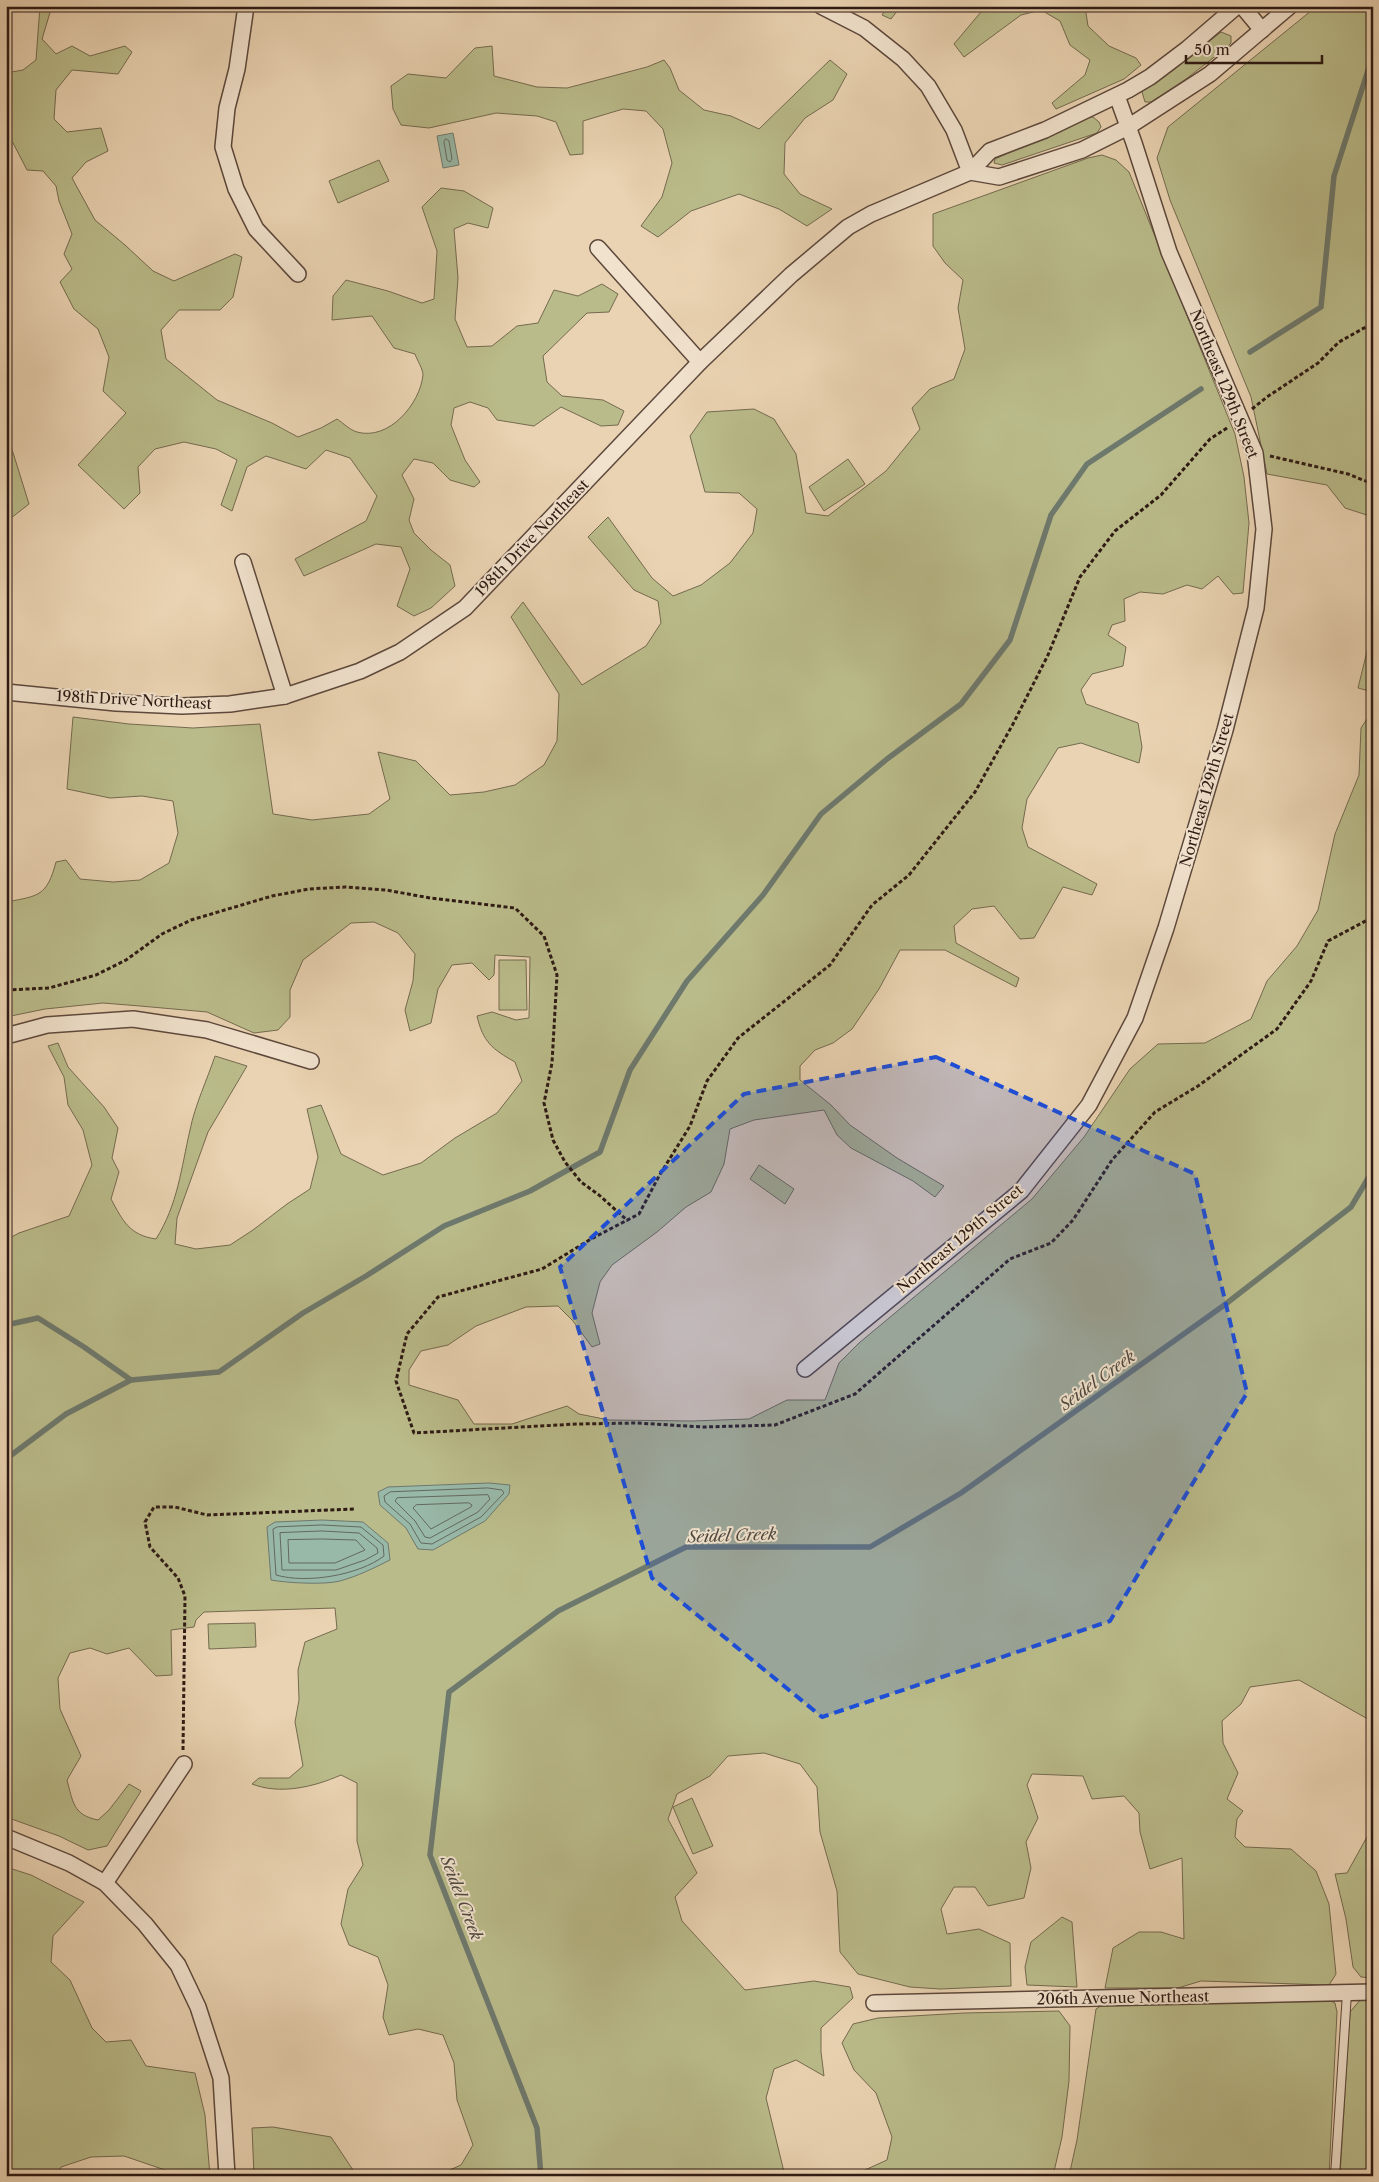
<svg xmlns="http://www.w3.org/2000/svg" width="1379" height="2182" viewBox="0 0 1379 2182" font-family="'Libre Caslon Text',serif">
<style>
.green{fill:#babb8a;stroke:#746a4f}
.water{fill:#98b8a8;stroke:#6e796d}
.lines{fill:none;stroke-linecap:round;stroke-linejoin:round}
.shore{stroke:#63695e;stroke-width:1}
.stream{stroke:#6e796d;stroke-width:5.5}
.lane-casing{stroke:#5d483c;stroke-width:10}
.street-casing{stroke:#5d483c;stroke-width:18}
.path{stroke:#2e1a14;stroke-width:3;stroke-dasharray:4 2.5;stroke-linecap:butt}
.lane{stroke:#f1e2cd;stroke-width:8}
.street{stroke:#f1e2cd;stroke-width:15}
.marked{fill:#1d4ed8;fill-opacity:0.2;stroke:#1d4ed8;stroke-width:4;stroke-dasharray:10 6;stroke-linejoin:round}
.labels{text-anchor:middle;stroke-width:4;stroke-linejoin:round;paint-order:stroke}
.street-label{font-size:15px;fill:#2e1a14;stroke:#f1e2cd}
.water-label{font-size:16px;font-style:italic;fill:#4e4940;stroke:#f1e2cd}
</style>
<rect width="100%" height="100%" fill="#ead3b2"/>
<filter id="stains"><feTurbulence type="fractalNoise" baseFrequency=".004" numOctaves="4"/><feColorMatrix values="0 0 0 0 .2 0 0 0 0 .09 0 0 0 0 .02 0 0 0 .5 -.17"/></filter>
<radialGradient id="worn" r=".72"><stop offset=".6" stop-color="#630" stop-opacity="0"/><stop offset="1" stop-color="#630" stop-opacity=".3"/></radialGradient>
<g class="green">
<path d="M40 6H52L42 39 56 54 72 46 90 56 125 46 132 52 118 74 72 70 56 90 54 119 67 132 101 128 108 151 86 162 72 178 95 220 125 245 153 271 174 281 235 254 242 257 233 297 220 310H179L161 330 166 359 217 400 272 423 298 437 321 428 337 419C343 423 350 430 357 432 389 441 420 404 423 375 423 369 417 360 415 354L394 348 372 316 332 320 333 296 346 280 388 291 422 303 434 299 437 251 422 207 441 188 464 191 493 208 488 228 468 223 454 229 458 278 455 319 467 347 492 346 517 326 538 323 554 290 578 296 602 284 618 294 609 312 587 313 543 356 547 382 562 396 603 400 624 411 618 425 601 426 561 407 534 426 497 420 488 408 470 402 454 408 451 425 465 460 480 482 474 487 450 480 433 463 414 459 402 475 414 499 409 520 414 533 431 550 450 565 455 586 431 608 414 616 397 606 410 569 401 547 376 544 304 576 295 559 366 521 377 496 350 458 326 450 306 469 266 456 247 467 232 511 221 505 237 460 216 449 184 442 155 449 138 467 140 493 124 509 78 465 126 413 103 391 109 357 98 329 74 309 60 282 72 269 64 254 72 234 59 201 56 186 43 171 27 170 12 141 6 135V73L23 70 36 60Z"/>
<polygon points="447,6 473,6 473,10 447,12"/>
<polygon points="888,6 901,6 891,19 882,15"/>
<polygon points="986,6 1085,6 1088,26 1109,46 1136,58 1141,65 1124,79 1056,109 1052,103 1085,75 1090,60 1070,45 1060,21 1041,10 1021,15 964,57 954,44"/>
<polygon points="1317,6 1373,6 1373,517 1345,508 1327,485 1267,474 1251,397 1170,200 1157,158 1168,127"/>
<polygon points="1221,32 1231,36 1231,43 1226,48 1186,79 1151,102 1145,102 1142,92 1145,87 1172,71"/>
<polygon points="492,46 494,76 537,87 567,88 647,67 664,60 670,68 679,90 704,110 731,116 759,129 830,60 847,74 833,100 805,118 785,143 784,174 800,194 832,209 807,226 779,209 739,194 691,211 658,237 641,226 662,197 672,163 663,129 646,111 623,109 583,121 583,154 570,155 556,122 537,116 496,113 429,128 401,125 393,109 391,86 408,74 446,78 475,48"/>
<polygon points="1088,117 1093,117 1099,122 1101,127 1097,133 1002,165 994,163 995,159"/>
<path d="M1102 155 1116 160 1129 172 1235 434 1244 477 1249 523 1243 593 1233 594 1218 576 1202 589 1187 585 1163 594 1140 592 1124 599 1125 621 1112 625 1108 635 1126 647 1123 666 1092 674 1081 690 1086 704 1138 723 1142 747 1139 763 1081 743 1058 748 1027 799 1022 828 1028 847 1097 884 1092 895 1063 887 1034 938 1020 939 994 906 972 909 954 926 956 943 1019 978 1016 987 945 950H900L879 989 852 1029 833 1043 815 1050 800 1066V1080L831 1105 850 1125 897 1158 944 1186 935 1197 913 1181 851 1148 837 1135 824 1110 754 1120 730 1129 724 1164 711 1192 686 1207 657 1232 612 1265 600 1282 592 1313 600 1344 592 1347 573 1321 558 1306 526 1307 476 1326 448 1345 421 1351 409 1370V1385L458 1400 474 1424H512L567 1406 579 1414 609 1420 692 1421 749 1419 787 1400H825L839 1363 859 1343 1032 1199 1084 1137 1130 1069 1158 1044 1205 1043 1251 1019 1267 981 1297 946 1318 910 1335 834 1359 775 1361 728 1373 710V1722L1299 1680 1250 1687 1241 1704 1222 1721 1223 1743 1238 1773 1227 1799 1243 1811 1237 1819 1235 1837 1245 1847 1291 1849 1316 1871 1329 1904 1336 1974 1329 1985 1201 1981 1178 1988H1105L1113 1948 1139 1932H1161L1184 1939 1182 1858 1150 1869 1140 1832 1139 1813 1124 1796 1092 1799 1083 1776 1032 1774 1027 1785 1038 1818 1026 1842 1031 1868 1024 1898 988 1906 975 1887H954L941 1909 947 1934 979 1929 1010 1943 1011 1986 940 1989 910 1987 858 1974 840 1952 837 1891 820 1832 817 1787 800 1764 764 1753 728 1756 710 1776 677 1794 668 1819 697 1873 675 1897 682 1921 745 1990 814 1981 850 1987 853 1998 821 2028V2052L824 2076 796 2060 774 2069 766 2098 785 2176H436L461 2165 473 2145 457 2100 454 2063 443 2035 418 2029 389 2035 383 2017 388 1985 378 1957 349 1945 341 1924 348 1889 363 1865 357 1841V1783L341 1775C314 1787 280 1795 252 1784L259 1778H289L303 1766 295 1722 299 1700 298 1670 305 1642 337 1629 335 1608 204 1612 196 1620 194 1627 171 1630 172 1675 156 1676 129 1648 107 1654 90 1648 70 1653 58 1678 60 1709 81 1756 67 1780C73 1802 73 1815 98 1820L109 1810 129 1784 141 1791 107 1846 88 1850 59 1836 6 1817V1240L19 1233 69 1216 92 1165 83 1130 68 1105 64 1077 48 1046 58 1043 68 1067 104 1107 118 1128 112 1158 119 1172 111 1199C123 1221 129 1235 156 1239 178 1204 181 1169 190 1130 195 1105 207 1080 215 1056L247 1066 208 1132 177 1218 175 1244 196 1249 230 1245 253 1230 287 1204 310 1189 318 1157 307 1109 321 1105 341 1154 383 1175 421 1163 455 1138 497 1113 522 1081 515 1062C492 1049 483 1042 477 1016L492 1012 516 1020 529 1018 530 957 495 955 494 975 489 980 472 963 452 965 438 989 431 1023 410 1031 405 1010 413 981 415 954 398 933 374 922 351 923 303 960 290 990V1017L278 1030 254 1033 207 1012 140 1006 103 1003 45 1009 6 1017V902C39 896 47 896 56 862L66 860 80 879 113 882 140 880 169 863 178 833 173 801 142 796 110 798 67 789 73 717 129 724 193 728 260 724 273 814 312 820 369 814 390 799 378 752 416 761 450 795 484 792 515 785 544 765 557 741 559 694 511 617 523 602 582 685 646 646 661 623 658 601 634 590 588 537 608 517 652 578 673 596 701 585 730 563 753 533 757 509 739 493 705 492 690 436 707 412 754 409 774 419 796 454 806 513 828 516 886 471 920 429 912 408 930 389 954 379 965 349 958 308 963 280 945 263 933 246V214L1088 158Z"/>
<polygon points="379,160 389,181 338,203 329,181"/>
<polygon points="6,430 29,504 6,522"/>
<polygon points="848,459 865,484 824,511 809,487"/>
<polygon points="1371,635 1373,635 1373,692 1358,688"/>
<polygon points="499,960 526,960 527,1010 499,1010"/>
<polygon points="759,1165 794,1189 785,1204 750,1179"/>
<polygon points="255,1623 256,1647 209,1649 208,1624"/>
<polygon points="692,1798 713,1846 693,1854 673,1807"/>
<polygon points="1373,1826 1373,1978 1361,1977 1353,1967 1346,1919 1335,1874 1347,1873"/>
<polygon points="6,1867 31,1875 84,1902 53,1936 51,1962 70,1980 92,2028 106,2042 131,2040 146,2066 195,2073 205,2115 210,2176 173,2176 165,2170 124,2156 91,2157 61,2167 58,2176 6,2176"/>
<polygon points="1062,1917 1072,1922 1077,1987 1027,1985 1025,1967 1031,1942"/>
<polygon points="1361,1999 1373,1999 1373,2176 1340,2176 1350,2012"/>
<polygon points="1329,2000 1335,2003 1337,2012 1329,2176 1069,2176 1077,2140 1096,2009 1102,2005"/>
<polygon points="1059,2011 1070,2026 1069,2081 1062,2137 1053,2176 864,2176 865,2170 887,2160 892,2137 876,2093 854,2070 842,2043 853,2024 878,2018 964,2013"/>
<polygon points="273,2127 331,2137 357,2176 254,2176 252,2128"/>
</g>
<g class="water">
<polygon points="453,133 459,165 443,168 437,136"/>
<polygon points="489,1483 510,1485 509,1494 485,1521 433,1550 418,1549 406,1528 380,1505 378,1492 388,1487"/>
<path d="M322 1520 363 1522 388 1543 390 1560C374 1568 358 1576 340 1581 325 1585 287 1583 271 1580L267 1527 275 1522Z"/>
</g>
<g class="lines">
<g class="shore">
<polygon points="446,139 449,141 452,159 450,162 447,160 444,142"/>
<polygon points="488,1488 502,1490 504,1493 481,1517 432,1544 421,1543 410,1524 385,1502 384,1496 390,1492"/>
<polygon points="488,1495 490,1499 478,1512 430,1538 425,1537 415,1521 395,1501 397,1498"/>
<polygon points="469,1503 472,1505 471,1507 431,1529 413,1508 416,1505"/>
<path d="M322 1525 361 1527 383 1545 384 1556C359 1575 307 1584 276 1575L273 1529 277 1527Z"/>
<polygon points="322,1531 359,1533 377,1548 378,1553 365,1560 336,1570 282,1570 280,1533"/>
<polygon points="322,1539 356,1540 365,1550 335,1563 289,1563 288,1540"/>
</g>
<g class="stream">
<polyline points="1250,352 1321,307 1334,176 1373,55"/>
<polyline points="6,1325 38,1318 84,1347 131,1380 219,1372 303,1313 366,1276 444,1226 530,1191 600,1152 630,1070 687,981 763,895 821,814 887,759 961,704 1010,640 1051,515 1087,464 1201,389"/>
<polyline points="6,1459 66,1414 131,1380"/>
<polyline points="541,2176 537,2128 430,1855 449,1692 558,1611 686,1547 870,1547 961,1493 1223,1306 1351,1207 1373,1170"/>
</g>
<g class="lane-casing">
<polyline id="lane" points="1335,2176 1347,1993"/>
</g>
<g class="street-casing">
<g id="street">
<polyline points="246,6 237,69 227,108 223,147 236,189 256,229 298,274"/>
<polyline points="821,6 864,28 903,59 928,86 954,130 970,172"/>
<polyline points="1242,6 1262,30"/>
<polyline points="970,172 999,177 1082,150 1128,127 1210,74 1290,6"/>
<polyline points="598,248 700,362"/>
<polyline points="243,562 285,696"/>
<polyline points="6,692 116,703 182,706 230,704 285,696 360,671 400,652 465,608 700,362 791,275 848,227 871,214 970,172 990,151 1045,130 1128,90 1150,77 1187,49 1237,6"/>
<polyline points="6,1036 47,1025 133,1019 207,1030 311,1061"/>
<polyline points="805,1369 1021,1191 1089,1105 1135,1018 1166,928 1225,730 1256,608 1264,529 1255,453 1169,252 1134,143 1117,96"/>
<polyline points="6,1837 69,1863 105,1883 145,1924 178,1965 198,2007 221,2078 227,2176"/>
<polyline points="105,1883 184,1764"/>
<polyline points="874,2003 1373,1992"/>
</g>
</g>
<g class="path">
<polyline points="1368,326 1373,333"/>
<polyline points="1252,409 1267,397 1318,363 1339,342 1373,323"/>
<polyline points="1227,428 1210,439 1161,495 1115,531 1080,577 1048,655 1013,724 975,792 909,875 872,905 830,965 738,1038 707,1081 690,1126 659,1176 639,1214 591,1239 542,1269 438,1297 407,1334 396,1381 414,1433 576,1424 637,1423 703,1427 775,1425 855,1394 1010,1259 1051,1243 1073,1220 1112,1160 1155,1112 1198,1086 1277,1029 1311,981 1328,941 1373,917"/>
<polyline points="1270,456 1348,474 1373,484"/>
<polyline points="6,990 49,988 96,975 126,960 162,934 191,920 272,896 309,889 345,887 386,890 430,898 515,908 544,936 557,975 552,1063 544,1103 553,1140 565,1162 581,1182 599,1195 628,1221"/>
<polyline points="183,1750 185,1596 178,1578 150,1547 145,1522 154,1507 175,1507 207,1515 354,1509"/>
</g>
<use href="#lane" class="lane"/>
<use href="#street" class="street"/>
</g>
<path class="marked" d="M936 1057 1195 1174 1247 1393 1110 1621 822 1717 652 1578 560 1267 744 1094Z"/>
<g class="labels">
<g class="street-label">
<text transform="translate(1224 384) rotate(68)" y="5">Northeast 129th Street</text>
<text transform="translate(532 538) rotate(-46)" y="5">198th Drive Northeast</text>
<text transform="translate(134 700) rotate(3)" y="5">198th Drive Northeast</text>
<text transform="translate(1207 790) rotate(-74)" y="5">Northeast 129th Street</text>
<text transform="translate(960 1239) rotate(-40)" y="5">Northeast 129th Street</text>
<text transform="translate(1123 1998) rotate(-1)" y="5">206th Avenue Northeast</text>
</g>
<g class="water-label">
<text transform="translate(1097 1380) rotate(-36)" y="6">Seidel Creek</text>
<text transform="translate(732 1535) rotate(-2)" y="6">Seidel Creek</text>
<text transform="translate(462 1898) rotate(69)" y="6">Seidel Creek</text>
</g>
</g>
<rect width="1379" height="2182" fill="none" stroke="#ead3b2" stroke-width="25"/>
<rect x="8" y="8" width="1364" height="2167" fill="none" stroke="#2e1a14" stroke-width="2.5"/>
<rect x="12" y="12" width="1354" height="2157" fill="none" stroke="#2e1a14"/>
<path d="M1186 55v8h136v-8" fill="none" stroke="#2e1a14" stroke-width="2.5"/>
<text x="1194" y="55" font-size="15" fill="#2e1a14" stroke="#f1e2cd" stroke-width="4" paint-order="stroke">50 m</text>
<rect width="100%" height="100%" filter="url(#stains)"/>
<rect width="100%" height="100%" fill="url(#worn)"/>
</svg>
